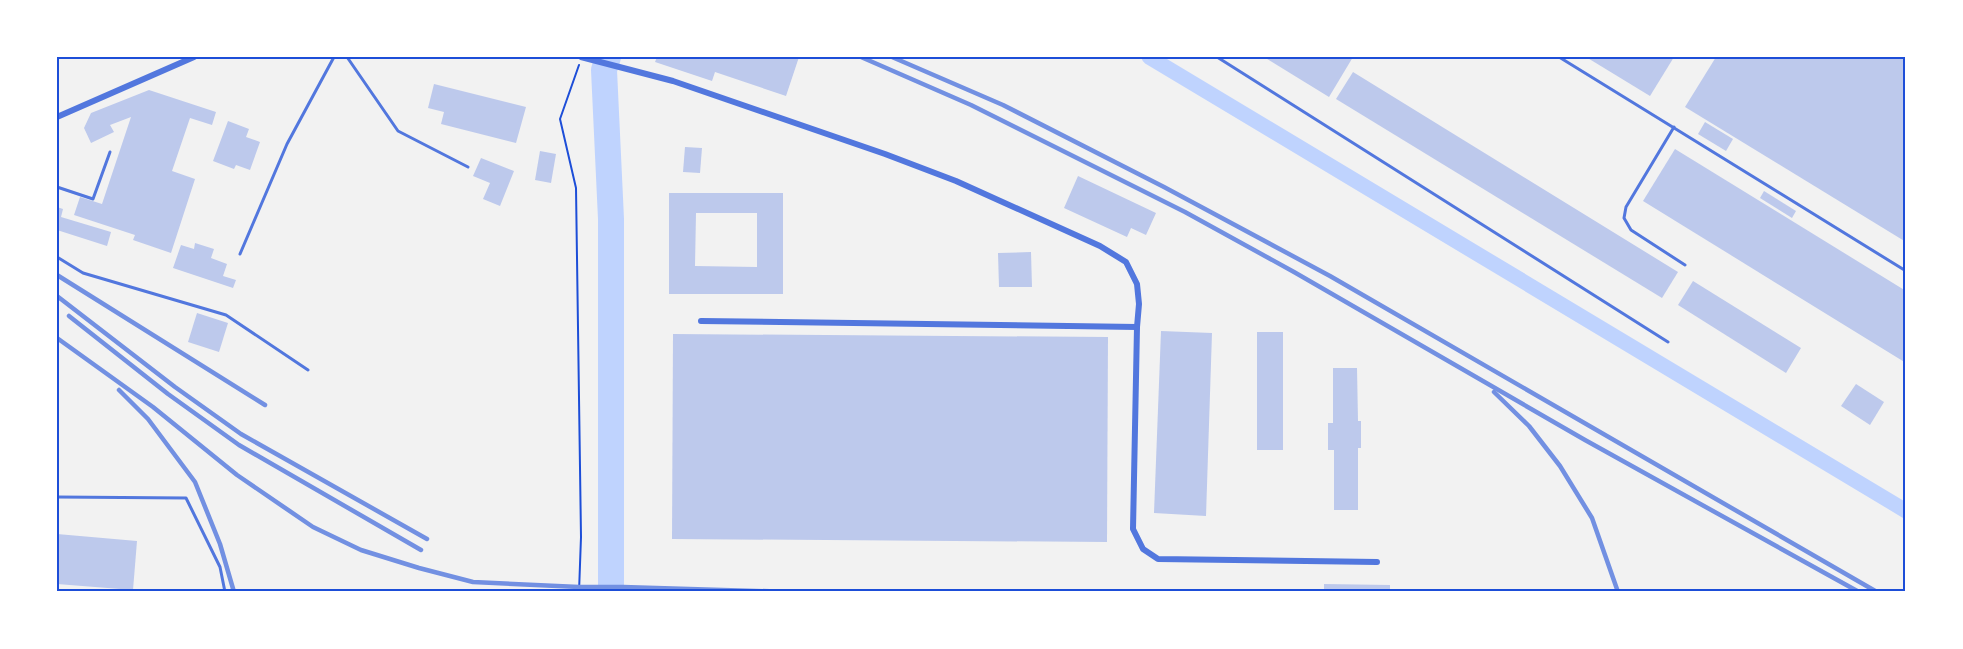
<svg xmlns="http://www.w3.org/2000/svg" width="1963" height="649" viewBox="0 0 1963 649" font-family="'Roboto Condensed',sans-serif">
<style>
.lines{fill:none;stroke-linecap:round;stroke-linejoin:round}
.canal{stroke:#bfd3fe;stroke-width:15}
.river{stroke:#bfd3fe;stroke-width:26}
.building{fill:#bdc9ec;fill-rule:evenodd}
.path{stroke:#1d4ed8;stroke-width:2}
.service{stroke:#5277de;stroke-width:3}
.minor{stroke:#5277de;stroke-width:6}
.rail{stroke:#7290e2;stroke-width:4.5}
.neatline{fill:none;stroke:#1d4ed8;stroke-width:2}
</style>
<rect width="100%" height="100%" fill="#f2f2f2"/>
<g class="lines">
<polyline class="canal" points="1149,57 1906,511"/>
<polyline class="river" points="608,57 604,70 611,219 611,592"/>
</g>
<g class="building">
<polygon points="657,57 799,57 786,96 715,72 712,81 655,62"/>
<polygon points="1264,57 1353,57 1329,97"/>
<polygon points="1586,57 1674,57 1650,96"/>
<polygon points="1716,57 1906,57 1906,242 1685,107"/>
<polygon points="1353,72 1678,272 1662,298 1336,99"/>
<polygon points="434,84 526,107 516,143 441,124 444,112 428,108"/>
<polygon points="149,90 216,112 212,125 190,118 172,171 195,179 171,253 133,240 135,235 74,215 80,197 102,204 131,117 110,125 114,132 91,143 84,128 91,113"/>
<polygon points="228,121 249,129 246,137 260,142 250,170 236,165 234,169 213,161"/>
<polygon points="1705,122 1733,139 1726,151 1698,134"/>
<polygon points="685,147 702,148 700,173 683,172"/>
<polygon points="1675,149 1906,291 1906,363 1643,201"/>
<polygon points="540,151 556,154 551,183 535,180"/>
<polygon points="481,158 514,171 500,206 483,199 490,183 473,176"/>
<polygon points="1078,176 1156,213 1146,235 1131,228 1127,237 1064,208"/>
<polygon points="1764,191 1796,211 1792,218 1760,198"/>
<path d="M669 193H783V294H669ZM696 213H757V267L695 266Z"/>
<polygon points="57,207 63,209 61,217 111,232 107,246 57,230"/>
<polygon points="195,243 214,249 211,258 227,264 223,276 236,280 233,288 173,268 181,245 194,249"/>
<polygon points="1031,252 1032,287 999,287 998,253"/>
<polygon points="1693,281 1801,348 1786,373 1678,305"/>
<polygon points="197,313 228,323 219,352 188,342"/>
<polygon points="1161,331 1212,333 1206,516 1154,513"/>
<rect x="1257" y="332" width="26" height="118"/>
<polygon points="673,334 1108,337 1107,542 672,539"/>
<polygon points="1333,368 1357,368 1358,421 1361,421 1361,448 1358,448 1358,510 1334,510 1334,450 1328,450 1328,423 1333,423"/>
<polygon points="1856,384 1884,402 1870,425 1841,406"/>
<polygon points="57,534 137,541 133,590 57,584"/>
<polygon points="1324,584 1390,585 1390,592 1324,592"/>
</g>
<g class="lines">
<polyline class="path" points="579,592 581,537 576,188 560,119 579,65"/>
<g class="service">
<polyline points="347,57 398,131 468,167"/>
<polyline points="1217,57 1668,342"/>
<polyline points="1559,57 1906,271"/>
<polyline points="1674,127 1626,207 1624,218 1631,230 1685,265"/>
<polyline points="57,187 93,199 110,152"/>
<polyline points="240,254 287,144 334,57"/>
<polyline points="57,257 83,273 226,315 308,370"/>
<polyline points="57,497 186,498 220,567 225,592"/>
</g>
<g class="minor">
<polyline points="581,57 673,81 885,154 956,181 1100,246 1126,262 1137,284 1139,304 1137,327 1133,529 1143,549 1158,559 1377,562"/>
<polyline points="57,117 194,57"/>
<polyline points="701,321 1137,327"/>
</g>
<g class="rail">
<polyline points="861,57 971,105 1185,212 1294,272 1585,440 1859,592"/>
<polyline points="892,57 1003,105 1164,187 1330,276 1877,592"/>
<polyline points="57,275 265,405"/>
<polyline points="57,296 175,387 241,434 427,539"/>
<polyline points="69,316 168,394 239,445 421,550"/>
<polyline points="57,338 153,407 237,475 313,527 361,550 419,568 473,582 579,587 623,587 792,592"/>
<polyline points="119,390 148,419 195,482 220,544 234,592"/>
<polyline points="1494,392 1529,426 1560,466 1592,518 1618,592"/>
</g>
</g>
<rect width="1963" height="649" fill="none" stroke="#ffffff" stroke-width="117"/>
<rect x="58" y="58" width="1846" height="532" class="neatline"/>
</svg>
